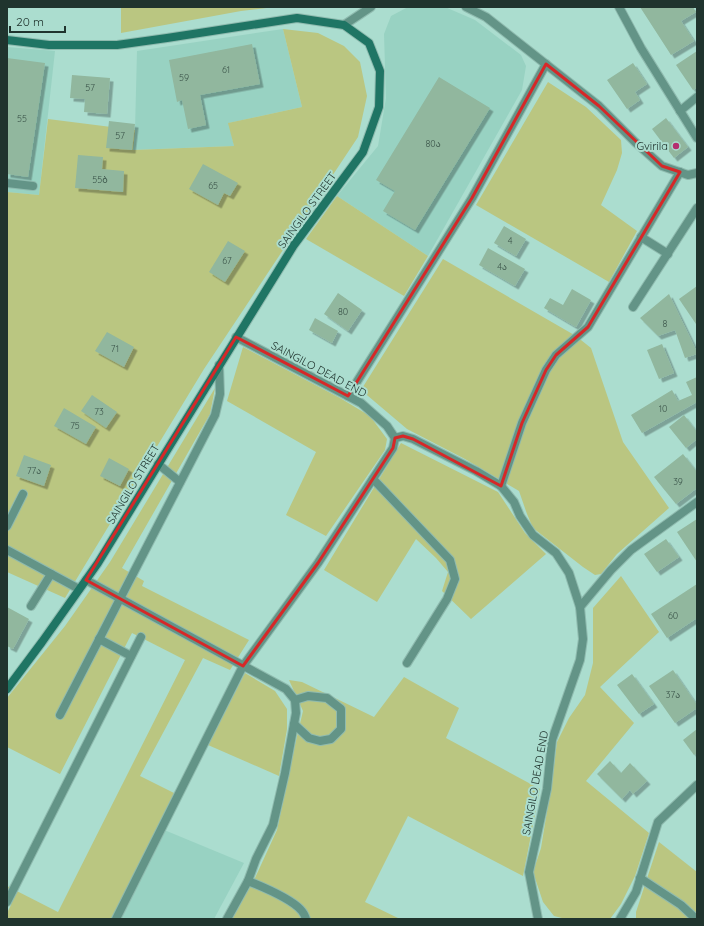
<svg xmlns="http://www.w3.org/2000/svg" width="704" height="926" viewBox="0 0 704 926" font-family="Quicksand,'Noto Sans Georgian',sans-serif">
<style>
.built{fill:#98d2c2}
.green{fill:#bac681}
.building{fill:#91b79e;filter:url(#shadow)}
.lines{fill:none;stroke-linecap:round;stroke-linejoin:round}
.lane-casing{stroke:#8fbbaf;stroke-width:10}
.street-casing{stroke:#8fbbaf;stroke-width:10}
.secondary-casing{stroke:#8fbbaf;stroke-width:10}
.lane{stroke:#639487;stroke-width:8}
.street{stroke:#639487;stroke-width:8}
.secondary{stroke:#1f7564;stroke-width:8}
.marked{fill:none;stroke:#d62828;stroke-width:3;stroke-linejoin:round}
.poi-dot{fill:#b52d6e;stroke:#abddcf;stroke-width:1.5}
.labels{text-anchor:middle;stroke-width:4;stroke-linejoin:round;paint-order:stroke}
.number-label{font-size:9px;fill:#3c554a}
.poi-label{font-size:11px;fill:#20342e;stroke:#abddcf;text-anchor:end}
.street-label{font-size:11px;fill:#20342e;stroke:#abddcf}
</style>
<defs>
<filter id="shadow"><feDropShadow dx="3.5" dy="3.5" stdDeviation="0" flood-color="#0004"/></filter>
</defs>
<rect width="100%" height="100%" fill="#abddcf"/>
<g class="built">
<polygon points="408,7 445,7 475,20 521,55 526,66 522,90 428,256 337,196 378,146 386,98 384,34 391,16"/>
<polygon points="283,29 302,107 229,123 234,146 132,150 135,130 137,51"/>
<polygon points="7,47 55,51 39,195 7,192"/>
<polygon points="157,827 244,863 214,919 112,919"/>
</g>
<g class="green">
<polygon points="121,7 275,7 241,11 121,33"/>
<polygon points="283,29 318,33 344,46 360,62 367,96 358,137 204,369 65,598 7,572 7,192 39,195 48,119 135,130 133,150 234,146 228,123 302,107"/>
<polygon points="548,82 586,107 621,140 622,153 617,170 601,205 637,231 609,282 476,205"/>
<polygon points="337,196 428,256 404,296 306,239"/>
<polygon points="443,259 576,336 591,348 623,442 669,508 617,554 601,574 595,575 583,567 533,528 527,514 519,491 465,459 407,429 361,390"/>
<polygon points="243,347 340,398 370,416 387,439 385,450 326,536 286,515 316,452 227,401"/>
<polygon points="215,388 210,414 122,568 144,581 142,586 249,640 230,670 203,658 140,776 174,793 112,919 7,919 7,913 11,905 7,903 7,886 58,912 185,660 132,633 60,774 7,747 7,698 65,626 110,562"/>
<polygon points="401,443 498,492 525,533 546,554 471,619 442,591 448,572 436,558 416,539 377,602 324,570"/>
<polygon points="621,576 659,632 600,687 634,723 586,781 649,833 635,876 621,904 610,919 566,919 554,916 543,902 533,872 541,848 552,781 557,742 569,718 585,695 593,663 593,608"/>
<polygon points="245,673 275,691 287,709 287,729 279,776 208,745"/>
<polygon points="404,677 459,708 446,738 540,789 523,876 408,816 365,902 400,919 232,919 255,878 277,830 295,745 303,711 289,680 302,682 374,717"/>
<polygon points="659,842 697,872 697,919 636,919 636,912"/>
</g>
<g class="building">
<polygon points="640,7 693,7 696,12 681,21 694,41 671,55"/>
<polygon points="252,44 260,84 200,95 206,125 188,129 182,100 177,102 169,60"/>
<polygon points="697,51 697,88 693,90 676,65"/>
<polygon points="7,58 45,63 28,177 7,174"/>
<polygon points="633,63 647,84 635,92 640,100 627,109 607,80"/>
<polygon points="72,75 110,78 107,114 84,112 85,99 70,98"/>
<polygon points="439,77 490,108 415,230 383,211 395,191 376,180"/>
<polygon points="666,118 688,147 674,158 652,129"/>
<polygon points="109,121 135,124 132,150 106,148"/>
<polygon points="78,155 103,157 102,169 124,171 123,192 75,188"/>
<polygon points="203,164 238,183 230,196 224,193 218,205 189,189"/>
<polygon points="504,226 526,239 516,256 494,243"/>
<polygon points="228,241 245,251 225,282 209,272"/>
<polygon points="488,248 525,269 515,286 479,265"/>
<polygon points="697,286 697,323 696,324 679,299"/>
<polygon points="572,289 591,300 576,327 544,308 550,298 563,305"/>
<polygon points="338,293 362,310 348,331 324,314"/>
<polygon points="669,294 697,352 697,354 685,358 675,330 658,336 640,318"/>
<polygon points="315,318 338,331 332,343 309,330"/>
<polygon points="107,332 134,347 124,367 95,351"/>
<polygon points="662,344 674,373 659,379 647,350"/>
<polygon points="697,377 697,402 642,433 631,415 672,390 678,401 692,395 686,382"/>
<polygon points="92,395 117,412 106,428 81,411"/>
<polygon points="64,408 96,427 86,444 54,426"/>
<polygon points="684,415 697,432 697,439 686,448 669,427"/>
<polygon points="683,454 697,472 697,488 676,504 654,477"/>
<polygon points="24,455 51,465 44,486 16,476"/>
<polygon points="109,458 129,469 120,486 100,476"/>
<polygon points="697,519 697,562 677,532"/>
<polygon points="666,539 679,557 657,572 644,554"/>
<polygon points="697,584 697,618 667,638 651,614"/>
<polygon points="7,607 29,619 13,649 7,646"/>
<polygon points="673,670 697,705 697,708 675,723 649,686"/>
<polygon points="632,674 654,704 639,714 617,685"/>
<polygon points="697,729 697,753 694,755 683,740"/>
<polygon points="610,761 621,773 630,763 647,781 633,794 630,790 622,799 597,774"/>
</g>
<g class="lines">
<g class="lane-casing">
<g id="lane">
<polyline points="680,111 697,97"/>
<polyline points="7,183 33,186"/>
<polyline points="641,237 668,254"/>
<polyline points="633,307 697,208"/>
<polyline points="158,464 180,482"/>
<polyline points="373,479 450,560 455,579 447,599 407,663"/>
<polyline points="7,526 23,494"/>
<polyline points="7,550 79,589"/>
<polyline points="31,606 51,574"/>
<polyline points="99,639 131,656"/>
<polyline points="60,715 215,415 220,394 219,365"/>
<polyline points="294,724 309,738 320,741 331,739 341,729 341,709 327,698 308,696 295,700"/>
<polyline points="640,878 681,905 696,919"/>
<path d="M248 881C263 887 290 898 301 910 304 913 305 916 306 919"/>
<polyline points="7,902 141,637"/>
</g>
</g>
<g class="street-casing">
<g id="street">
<polyline points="466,7 486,17 599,106 635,142 662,166 688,175 697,173"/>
<polyline points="619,7 641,48 697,138"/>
<polyline points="344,25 371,7"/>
<polyline points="236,337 361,403 387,426 395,438"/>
<polyline points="348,396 472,198 546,64"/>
<polyline points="395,438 403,436 413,439 476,471 501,486 514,502 520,516 533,535 556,553 569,573 580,607 583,639 580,660 552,740 547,789 529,872 538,919"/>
<polyline points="501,486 522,423 546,370 556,355 588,327 680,172"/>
<polyline points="86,580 286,689 295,700 296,713 285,773 273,825 256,859 248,881 227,919"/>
<polyline points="580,607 611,570 631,550 697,502"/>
<polyline points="116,919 243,666 318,563 393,448 395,438"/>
<polyline points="620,919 636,892 658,822 697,785"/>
</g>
</g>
<g class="secondary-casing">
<polyline id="secondary" points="7,40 49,45 117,45 167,38 297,18 344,25 369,43 380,71 379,107 363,152 294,245 166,452 98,563 42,642 7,689"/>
</g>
<use href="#lane" class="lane"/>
<use href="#street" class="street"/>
<use href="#secondary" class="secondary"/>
</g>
<path class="marked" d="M546 64 599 106 662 166 680 172 588 327 556 355 546 370 522 423 501 486 413 439 403 436 395 438 393 448 318 563 243 666 86 580 236 337 348 396 472 198Z"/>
<circle class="poi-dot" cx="676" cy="146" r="4"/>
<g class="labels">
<g class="number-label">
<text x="226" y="73">61</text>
<text x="184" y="81">59</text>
<text x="90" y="91">57</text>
<text x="22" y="122">55</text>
<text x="120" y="139">57</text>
<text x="433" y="147">80ა</text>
<text x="100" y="183">55ბ</text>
<text x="213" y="189">65</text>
<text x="510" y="244">4</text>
<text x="227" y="264">67</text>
<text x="502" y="270">4ა</text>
<text x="343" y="315">80</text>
<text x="665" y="327">8</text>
<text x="115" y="352">71</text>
<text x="663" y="412">10</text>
<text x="99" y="415">73</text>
<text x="75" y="429">75</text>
<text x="34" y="474">77ა</text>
<text x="678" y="485">39</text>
<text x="673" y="619">60</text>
<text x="673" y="698">37ა</text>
</g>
<g class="poi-label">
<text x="668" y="150">Gvirila</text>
</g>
<g class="street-label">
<text transform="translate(307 210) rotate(-54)" y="4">SAINGILO STREET</text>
<text transform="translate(319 369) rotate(28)" y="4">SAINGILO DEAD END</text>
<text transform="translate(133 484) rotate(-59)" y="4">SAINGILO STREET</text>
<text transform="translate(535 783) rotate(-80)" y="4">SAINGILO DEAD END</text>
</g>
</g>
<rect width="704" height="926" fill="none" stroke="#20342e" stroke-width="16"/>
<path d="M10 26v6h55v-6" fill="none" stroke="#20342e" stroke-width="2"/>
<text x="16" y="26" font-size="12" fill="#20342e" stroke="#abddcf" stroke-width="3" paint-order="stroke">20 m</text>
</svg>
